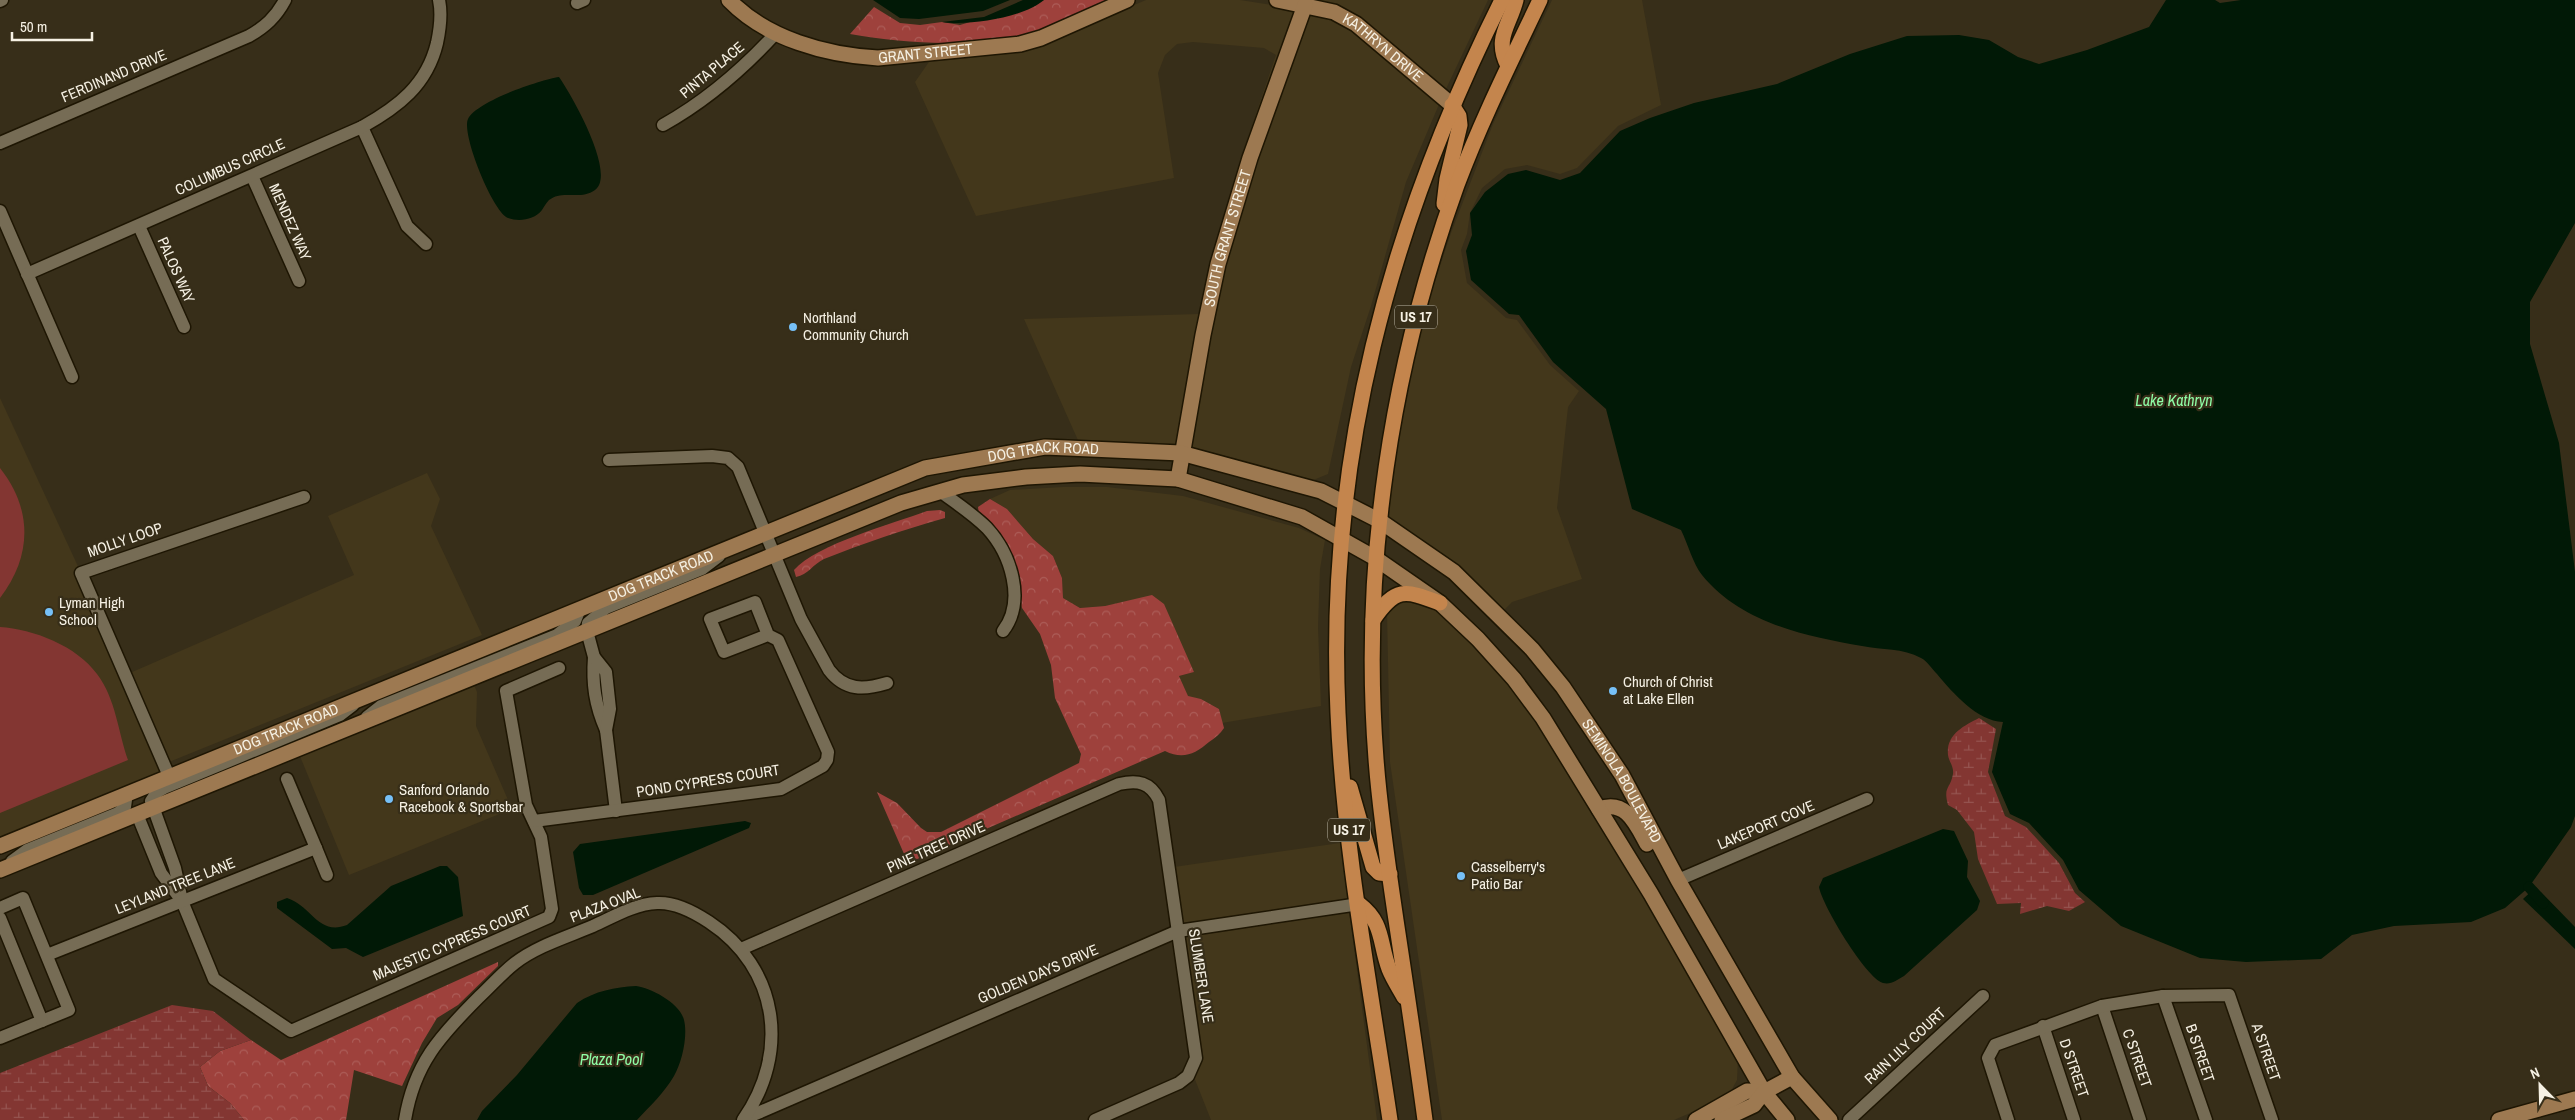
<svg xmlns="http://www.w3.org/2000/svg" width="2575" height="1120" viewBox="0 0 2575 1120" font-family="'Archivo Narrow',sans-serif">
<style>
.built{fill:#43371b}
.forest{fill:url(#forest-crowns)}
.wetland{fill:url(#wetland-marsh)}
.park{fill:#833632}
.water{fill:#011906}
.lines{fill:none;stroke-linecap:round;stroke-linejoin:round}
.canal{stroke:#011906;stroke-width:11}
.street-casing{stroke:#1e1603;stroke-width:15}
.secondary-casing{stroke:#1e1603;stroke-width:18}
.primary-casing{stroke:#1e1603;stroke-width:18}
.street{stroke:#766c55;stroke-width:12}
.secondary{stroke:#9d7951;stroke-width:15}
.primary{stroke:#c4854d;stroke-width:15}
.poi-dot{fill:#76c0f7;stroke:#372e19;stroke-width:2}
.labels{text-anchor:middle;stroke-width:4.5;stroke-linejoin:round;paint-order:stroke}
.shield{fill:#372e19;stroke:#bdb6a7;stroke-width:1}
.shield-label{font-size:14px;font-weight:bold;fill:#f6f1e4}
.street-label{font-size:15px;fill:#f6f1e4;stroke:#372e19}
.poi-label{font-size:15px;fill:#f6f1e4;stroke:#372e19;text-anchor:start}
.water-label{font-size:16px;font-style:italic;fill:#8ffda6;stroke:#372e19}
</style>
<defs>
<pattern id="forest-crowns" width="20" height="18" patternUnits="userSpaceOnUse" patternTransform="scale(1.25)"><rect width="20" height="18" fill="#9e413c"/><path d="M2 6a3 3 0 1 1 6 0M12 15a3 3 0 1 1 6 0" fill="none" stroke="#ac5d58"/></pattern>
<pattern id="wetland-marsh" width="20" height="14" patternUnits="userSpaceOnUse" patternTransform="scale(1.25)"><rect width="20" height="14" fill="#833632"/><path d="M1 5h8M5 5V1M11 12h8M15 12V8" fill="none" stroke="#955450"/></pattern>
</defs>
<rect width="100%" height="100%" fill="#372e19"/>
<g class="built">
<polygon points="1146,0 1240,0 1297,9 1245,156 1181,453 1081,447 1024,319 1199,314 1242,155 1276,55 1264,48 1193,42 1177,44 1165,55 1158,73 1174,178 976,216 915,82 931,59 1043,44"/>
<polygon points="1311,0 1488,0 1445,91"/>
<polygon points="1552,0 1642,0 1661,105 1618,126 1577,168 1560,174 1527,165 1505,169 1482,188 1470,213 1467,234 1461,250 1467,283 1506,318 1517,320 1550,365 1579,391 1568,407 1557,508 1582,579 1512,602 1502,612 1384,518 1406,369 1451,233 1493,124"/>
<polygon points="1309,12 1333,18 1354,29 1440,102 1406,182 1371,306 1351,367 1328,474 1311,481 1188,446 1223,266 1255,161"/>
<polygon points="0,398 82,575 169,776 0,846"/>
<polygon points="427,473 440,499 431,526 482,635 169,762 130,673 354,575 328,516"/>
<polygon points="1063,487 1107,487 1183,496 1299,528 1325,540 1320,569 1318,627 1321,706 1222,723 1219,709 1201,699 1188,697 1179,676 1194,672 1152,596 1105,606 1080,608 1063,598 1062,578 1053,556 1033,539 1007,509 990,499 1010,490"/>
<polygon points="1410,598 1432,607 1470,640 1517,693 1567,768 1738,1058 1737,1080 1731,1091 1713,1103 1674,1120 1442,1120 1390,762 1387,611 1400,601"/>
<polygon points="471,678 477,692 476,726 512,809 349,875 297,749"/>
<polygon points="1340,843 1348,899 1183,924 1174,867"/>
<polygon points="1349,911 1377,1120 1211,1120 1194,1077 1202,1060 1201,1045 1185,936"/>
</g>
<g class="forest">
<path d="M1044 0H1110C1090 9 1069 22 1047 28 982 49 916 45 850 34L874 7 900 23 920 25 942 22 960 25Z"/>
<path d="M990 499 1007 509 1033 539 1053 556 1062 578 1063 598 1080 608 1105 606 1152 595 1164 604 1194 672 1179 676 1188 696 1201 699 1219 709 1224 728C1220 734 1215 738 1209 742 1195 754 1183 760 1165 751L908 863 877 792 897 803 921 828 927 832H941L1079 763 1081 754 1055 698 1051 665 1040 634 1022 608 1015 572 1006 547 997 530 979 514 978 507Z"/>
<path d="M940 510 945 512V518C903 530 864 543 824 559 813 564 808 575 796 577L794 570C817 544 892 524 927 511Z"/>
<polygon points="498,962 498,966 458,1005 437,1018 422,1043 402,1086 354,1070 346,1120 244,1120 230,1103 208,1086 200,1067 220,1051 251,1040 281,1060"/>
</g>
<g class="wetland">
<path d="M1979 718 1996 729 1988 772 2005 816 2026 827 2059 863 2075 893 2085 902 2069 911 2047 906 2020 914 2021 903 1997 904 1978 859 1974 832 1957 810 1948 805C1943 786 1950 790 1953 774 1954 766 1949 762 1948 755 1946 734 1964 726 1979 718Z"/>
<polygon points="172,1005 213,1011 251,1040 220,1051 200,1067 208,1086 230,1103 244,1120 0,1120 0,1073"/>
</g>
<g class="park">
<path d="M0 468C33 510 32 556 0 598Z"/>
<path d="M0 627C33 629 77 646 97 674 116 699 118 732 128 760L0 813Z"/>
</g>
<g class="water">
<polygon points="873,0 1010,0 983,11 919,19 900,18"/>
<path d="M1023 0H1044C1023 18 968 26 942 22L984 17Z"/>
<path d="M2166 0H2215L2220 3 2241 0H2575V223L2530 302V344L2559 443 2575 572V816L2571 827 2529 887 2505 908 2471 922 2394 926 2352 935 2321 959 2246 962 2200 958 2121 926 2079 890 2063 860 2029 823 2010 814 1992 772 2003 722C1977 721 1953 693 1937 674 1932 669 1927 661 1921 658 1903 648 1882 650 1862 646 1805 636 1741 623 1702 575 1693 564 1688 544 1681 530L1632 509 1606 409 1553 362 1519 315 1509 314 1471 280 1466 251 1472 235 1470 213 1485 192 1508 174 1526 170 1560 180 1580 173 1620 131 1650 118 1694 103 1777 84 1850 54 1907 36 1959 35 1989 40 2018 57 2039 64 2087 50 2149 27Z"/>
<path d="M559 77C571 94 617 174 595 190 579 201 563 189 549 200 546 203 544 207 542 210 534 220 519 222 508 218 493 212 461 134 468 119 477 101 540 80 559 77Z"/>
<polygon points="745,821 751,823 749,828 593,895 583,895 579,888 573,852 580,844"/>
<path d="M1943 829 1954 831 1968 861 1967 877 1980 901 1977 910 1904 976C1897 980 1891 985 1883 983 1866 978 1822 905 1819 887L1823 878Z"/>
<path d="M440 866H447L458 877 463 916 363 957 346 948 332 949 277 908V902L287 898C312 906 318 936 347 925L391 886Z"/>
<polygon points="2536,887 2575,927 2575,949 2523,899"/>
<path d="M636 986C651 988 680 1003 684 1020 688 1036 682 1062 674 1076 664 1093 650 1106 637 1120H477L482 1111 517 1075 577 1003C595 991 615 987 636 986Z"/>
</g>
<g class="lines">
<polyline class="canal" points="2529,887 2543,903"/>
<g class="street-casing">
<g id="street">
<polyline points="0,1 2,0"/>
<polyline points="577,3 584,0"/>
<path d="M663 125C706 101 743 69 776 33"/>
<polyline points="362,127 407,226 426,244"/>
<path d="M0 143 249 36C265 27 276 17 285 0"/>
<polyline points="252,176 299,281"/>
<polyline points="0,211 72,377"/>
<polyline points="139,226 184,327"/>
<path d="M27 274 362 127C398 107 427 85 437 43 440 29 442 14 439 0"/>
<path d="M609 460 712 456 728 458 738 467 801 619 829 670C845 691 864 690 887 683"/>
<path d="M941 492C956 503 973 514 987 528 1011 554 1026 601 1003 631"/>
<path d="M594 657C592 684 595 705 606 730"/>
<polyline points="353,705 340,715 164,788 157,792 151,801 175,868 182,901 214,979 291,1031 549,917 552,909 541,837 526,805 506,691 559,668"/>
<polyline points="367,717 381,706 557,635 575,621 579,611"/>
<polyline points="169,776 81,573 304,497"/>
<polyline points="616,811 606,730 610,709 606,672 594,657 587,631 588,623 606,608 702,569 719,556"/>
<polyline points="137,814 161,873 179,897"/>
<polyline points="534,821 781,789 823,766 827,760 828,752 778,640 768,635 755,602 710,619 724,652 768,635"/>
<polyline points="316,848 327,875"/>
<polyline points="12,861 27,850 118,813 125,807 127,793"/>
<polyline points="1678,880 1867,799"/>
<polyline points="0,908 23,898 69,1010 0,1038"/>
<polyline points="0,918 42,1021"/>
<path d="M741 949 1119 784C1138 780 1150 782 1159 800L1196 1058 1188 1076 1179 1083 1095 1120"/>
<polyline points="47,955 316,848 287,779"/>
<polyline points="2163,996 2206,1120"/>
<polyline points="2102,1006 2140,1120"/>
<polyline points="2043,1026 2074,1120"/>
<polyline points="744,1119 1178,931 1359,904"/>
<path d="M405 1120C414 1064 440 1036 479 997 491 986 502 973 515 963 537 946 567 937 593 926 613 917 634 904 657 903 675 902 694 912 709 922 779 968 790 1053 743 1120"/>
<polyline points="1849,1120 1983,996"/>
<polyline points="2008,1120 1988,1058 1995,1045 2102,1006 2163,996 2229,995 2272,1120"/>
</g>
</g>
<g class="secondary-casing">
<g id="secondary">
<path id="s1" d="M729 0C767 39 826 55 878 58L1020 44 1041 38 1127 0"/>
<path id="s2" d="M1277 0 1334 12 1356 24 1452 105"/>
<path id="s3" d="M1178 479 1203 335 1218 264 1250 158 1305 5"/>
<path d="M1599 809C1626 799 1636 824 1647 844"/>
<path id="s4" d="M0 846 925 468 1045 447 1181 453 1321 491 1380 521 1454 572 1532 649 1563 687 1622 775 1678 880 1792 1077 1830 1120"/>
<polyline points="0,870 901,503 963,485 1026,477 1080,474 1178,479 1302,517 1375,558 1440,603 1478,639 1514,679 1543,718 1651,894 1764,1092 1787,1120"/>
<polyline points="1696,1120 1747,1091 1764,1092"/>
<polyline points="1722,1120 1754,1105 1764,1092 1792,1077"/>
<polyline points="2499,1120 2575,1099"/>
</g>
</g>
<g class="primary-casing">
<g id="primary">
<path d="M1508 66C1494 38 1509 27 1516 0"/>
<polyline points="1444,204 1447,179 1460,125 1459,116 1452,105"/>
<path d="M1373 620C1396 586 1405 590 1440 603"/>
<polyline points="1350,787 1373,867 1379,873 1390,874"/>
<path d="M1359 904C1384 923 1379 942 1389 969 1393 979 1399 988 1404 997"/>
<path d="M1390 1120C1370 985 1344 849 1338 713 1326 459 1389 226 1502 0"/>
<path d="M1425 1120C1416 1053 1406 986 1396 920 1388 866 1380 813 1376 759 1361 565 1391 367 1457 185 1481 121 1511 61 1540 0"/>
</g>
</g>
<use href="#street" class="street"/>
<use href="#secondary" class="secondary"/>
<use href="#primary" class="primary"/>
</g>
<g class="poi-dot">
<circle cx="793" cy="327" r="5"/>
<circle cx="49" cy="612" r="5"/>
<circle cx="1613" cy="691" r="5"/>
<circle cx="389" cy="799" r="5"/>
<circle cx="1461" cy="876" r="5"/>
</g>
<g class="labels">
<g class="shield">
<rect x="1395" y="305.5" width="42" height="23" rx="4"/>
<rect x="1328" y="818.5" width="42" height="23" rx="4"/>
</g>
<g class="shield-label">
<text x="1416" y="322">US 17</text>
<text x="1349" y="835">US 17</text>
</g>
<g class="street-label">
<text dy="5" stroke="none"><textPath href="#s2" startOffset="119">KATHRYN DRIVE</textPath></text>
<text dy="5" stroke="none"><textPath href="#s1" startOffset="211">GRANT STREET</textPath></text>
<text transform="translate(712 70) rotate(-40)" y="5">PINTA PLACE</text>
<text transform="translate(114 76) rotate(-23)" y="5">FERDINAND DRIVE</text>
<text transform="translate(230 167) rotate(-24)" y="5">COLUMBUS CIRCLE</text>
<text transform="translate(290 222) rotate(66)" y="5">MENDEZ WAY</text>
<text dy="5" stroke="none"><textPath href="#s3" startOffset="246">SOUTH GRANT STREET</textPath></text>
<text transform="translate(176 270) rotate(66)" y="5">PALOS WAY</text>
<text dy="5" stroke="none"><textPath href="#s4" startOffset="1119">DOG TRACK ROAD</textPath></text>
<text transform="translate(125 540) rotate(-19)" y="5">MOLLY LOOP</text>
<text dy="5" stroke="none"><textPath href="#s4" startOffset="714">DOG TRACK ROAD</textPath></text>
<text dy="5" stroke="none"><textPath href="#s4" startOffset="309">DOG TRACK ROAD</textPath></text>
<text transform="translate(708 781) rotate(-9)" y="5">POND CYPRESS COURT</text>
<text dy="5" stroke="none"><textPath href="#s4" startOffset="1828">SEMINOLA BOULEVARD</textPath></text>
<text transform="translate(1766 825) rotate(-23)" y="5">LAKEPORT COVE</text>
<text transform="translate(936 847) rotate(-24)" y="5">PINE TREE DRIVE</text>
<text transform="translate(175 886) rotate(-22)" y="5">LEYLAND TREE LANE</text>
<text transform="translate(605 905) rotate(-21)" y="5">PLAZA OVAL</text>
<text transform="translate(452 943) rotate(-23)" y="5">MAJESTIC CYPRESS COURT</text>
<text transform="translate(1038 974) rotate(-23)" y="5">GOLDEN DAYS DRIVE</text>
<text transform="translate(1201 976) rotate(81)" y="5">SLUMBER LANE</text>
<text transform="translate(1905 1046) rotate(-43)" y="5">RAIN LILY COURT</text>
<text transform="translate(2266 1052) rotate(71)" y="5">A STREET</text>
<text transform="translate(2200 1053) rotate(71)" y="5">B STREET</text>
<text transform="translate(2137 1058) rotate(71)" y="5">C STREET</text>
<text transform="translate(2074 1068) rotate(71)" y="5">D STREET</text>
</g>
<g class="poi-label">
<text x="803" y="323">Northland<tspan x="803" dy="17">Community Church</tspan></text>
<text x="59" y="608">Lyman High<tspan x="59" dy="17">School</tspan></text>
<text x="1623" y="687">Church of Christ<tspan x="1623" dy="17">at Lake Ellen</tspan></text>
<text x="399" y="795">Sanford Orlando<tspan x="399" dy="17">Racebook &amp; Sportsbar</tspan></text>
<text x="1471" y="872">Casselberry's<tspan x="1471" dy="17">Patio Bar</tspan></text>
</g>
<g class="water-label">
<text x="2174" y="406">Lake Kathryn</text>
<text x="611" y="1065">Plaza Pool</text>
</g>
</g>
<g transform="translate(2540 1085) rotate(337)" stroke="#372e19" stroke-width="4" paint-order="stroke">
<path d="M0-4L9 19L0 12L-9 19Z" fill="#f6f1e4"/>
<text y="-8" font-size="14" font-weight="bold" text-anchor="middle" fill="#f6f1e4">N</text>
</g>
<path d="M12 32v8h80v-8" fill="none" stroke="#f6f1e4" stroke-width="2.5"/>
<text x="20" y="32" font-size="15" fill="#f6f1e4" stroke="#372e19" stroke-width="4" paint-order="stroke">50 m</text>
</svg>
